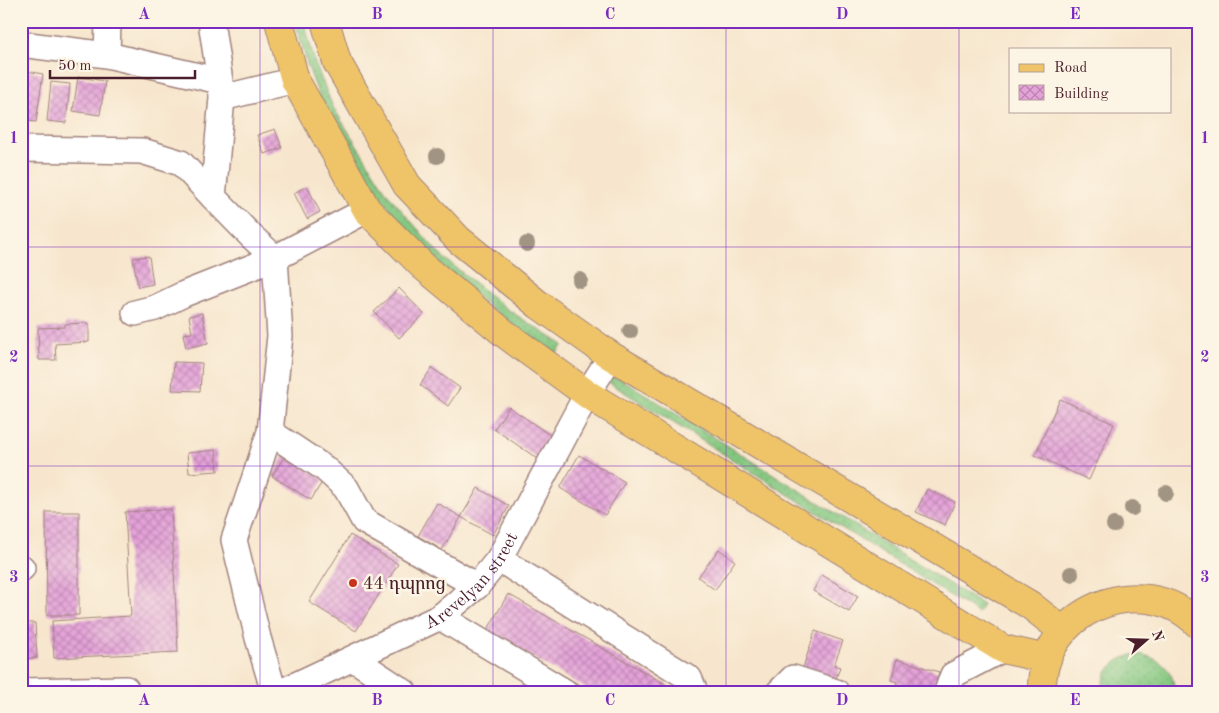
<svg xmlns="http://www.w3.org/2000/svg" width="1219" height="713" viewBox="0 0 1219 713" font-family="'Old Standard TT','Noto Serif Armenian',serif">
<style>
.grass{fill:url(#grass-dots);stroke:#677356}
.building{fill:url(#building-cross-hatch)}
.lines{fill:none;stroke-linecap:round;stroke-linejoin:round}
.minor-casing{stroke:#a0827c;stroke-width:28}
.major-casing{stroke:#a0827c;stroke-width:30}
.minor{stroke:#fff;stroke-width:25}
.major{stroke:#efc469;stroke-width:28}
.tree{fill:#a19482}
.grid{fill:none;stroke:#7b2cbf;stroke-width:1;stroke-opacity:0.55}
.poi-dot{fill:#c8321e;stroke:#fcf5e5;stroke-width:2}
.labels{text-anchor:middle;stroke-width:5;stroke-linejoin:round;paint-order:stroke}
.street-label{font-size:18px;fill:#4a1f2b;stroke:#fcf5e5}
.poi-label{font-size:18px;fill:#4a1f2b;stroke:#fcf5e5;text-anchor:start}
.neatline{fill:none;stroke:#7b2cbf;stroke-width:2}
.grid-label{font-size:16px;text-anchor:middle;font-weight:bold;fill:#7b2cbf}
</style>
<defs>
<pattern id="grass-dots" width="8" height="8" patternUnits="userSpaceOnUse" patternTransform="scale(1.25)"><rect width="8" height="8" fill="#84c780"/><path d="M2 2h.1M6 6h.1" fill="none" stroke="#74aa6f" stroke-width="1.8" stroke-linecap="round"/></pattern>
<pattern id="building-cross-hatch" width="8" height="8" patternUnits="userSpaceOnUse" patternTransform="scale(1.25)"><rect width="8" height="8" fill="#e4a2d9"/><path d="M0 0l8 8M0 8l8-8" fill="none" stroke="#bb83b0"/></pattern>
</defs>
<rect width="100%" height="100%" fill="#fcf5e5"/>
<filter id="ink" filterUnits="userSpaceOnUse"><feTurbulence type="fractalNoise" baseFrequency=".02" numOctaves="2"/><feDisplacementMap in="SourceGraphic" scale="10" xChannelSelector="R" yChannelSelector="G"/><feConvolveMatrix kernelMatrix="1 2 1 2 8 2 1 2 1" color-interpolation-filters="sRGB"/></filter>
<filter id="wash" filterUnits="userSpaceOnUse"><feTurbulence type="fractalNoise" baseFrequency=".0096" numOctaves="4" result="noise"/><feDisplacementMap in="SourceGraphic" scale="20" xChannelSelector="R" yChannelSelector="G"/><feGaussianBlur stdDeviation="1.12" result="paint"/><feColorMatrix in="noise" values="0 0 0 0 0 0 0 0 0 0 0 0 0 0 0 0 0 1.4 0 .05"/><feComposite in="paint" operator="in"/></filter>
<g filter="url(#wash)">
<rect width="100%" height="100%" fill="#f7e6cd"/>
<g class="grass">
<polygon points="295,21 304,21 315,63 333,107 387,193 439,254 507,309 563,345 557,353 500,316 432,258 381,198 325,111 308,67"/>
<polygon points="613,374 983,605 978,613 608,382"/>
<path d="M1137 654C1157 656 1176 670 1174 692H1103C1102 670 1117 657 1137 654Z"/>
</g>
<g id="blocks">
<g class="building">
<polygon points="21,70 43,74 36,122 21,120"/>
<polygon points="78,77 105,81 100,115 73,111"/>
<polygon points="51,82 70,84 66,123 47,121"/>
<polygon points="275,129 282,148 264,154 257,135"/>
<polygon points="307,186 320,212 307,219 294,193"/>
<polygon points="149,256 153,284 138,287 133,258"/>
<polygon points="399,288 424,314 399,338 374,312"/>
<polygon points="202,313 208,343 186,348 183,334 192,333 189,316"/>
<polygon points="89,323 89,342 55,344 56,360 39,360 38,328 65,327 65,324"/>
<polygon points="174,362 202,363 200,391 172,390"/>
<polygon points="432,368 460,388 448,406 420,385"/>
<polygon points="1060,399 1114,424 1089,480 1035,455"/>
<polygon points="509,407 553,437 538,459 494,429"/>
<polygon points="216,450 218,471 189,473 187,453"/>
<polygon points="285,455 324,479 311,500 272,476"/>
<polygon points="579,455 625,482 605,515 560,488"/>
<polygon points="478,488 509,506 493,535 461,517"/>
<polygon points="927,489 955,502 945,525 916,512"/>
<polygon points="437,503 461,517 442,550 418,536"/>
<polygon points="171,509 178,652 54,658 52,621 131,616 125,512"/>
<polygon points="46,512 79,512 79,615 47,615"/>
<polygon points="350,535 398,564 356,631 309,602"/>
<polygon points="719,549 735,561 715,590 698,577"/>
<polygon points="822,575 858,596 849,612 813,591"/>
<polygon points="508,594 667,685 663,692 592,692 487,631"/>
<polygon points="21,623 35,623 37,658 21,659"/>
<polygon points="815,631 843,641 834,665 840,667 834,685 801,674"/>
<polygon points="897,659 939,672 934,691 925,689 924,692 894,692 897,682 891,680"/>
</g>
</g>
</g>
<g filter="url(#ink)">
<use href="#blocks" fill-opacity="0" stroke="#a0827c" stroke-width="1"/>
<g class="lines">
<g class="minor-casing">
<g id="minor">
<polyline points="211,21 222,95"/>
<polyline points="21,44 107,55 220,81"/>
<polyline points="107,55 108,21"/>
<polyline points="21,149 142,151 181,163 213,197"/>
<polyline points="135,313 155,308 184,294 275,258 251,236 213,197 222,98 295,80"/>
<polyline points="270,432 324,468 346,488 364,521 477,586"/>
<polyline points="499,559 689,678 695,692"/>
<polyline points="21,568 22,568"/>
<polyline points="440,617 565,692"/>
<polyline points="354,659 404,692"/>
<polyline points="21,691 126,689 126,692"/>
<polyline points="274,692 258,638 234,540 270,432 280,336 275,258 367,210"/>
<path id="s1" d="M281 692 440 617 477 586 499 559 587 394 611 356"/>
<polyline points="779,692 793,678 836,692"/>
<polyline points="947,692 953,675 1003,649"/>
</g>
</g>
<g class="major-casing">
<g id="major">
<polyline points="279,21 295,80 367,210 423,266 505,334 587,394 1003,649 1047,659"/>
<polyline points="325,21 337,62 407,185 459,240 539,305 611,356 1030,605 1063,631"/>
<path d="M1042 692C1039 611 1141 567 1198 624"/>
</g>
</g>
<use href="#minor" class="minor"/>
<use href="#major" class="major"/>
</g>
<g class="tree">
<circle cx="437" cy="156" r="8"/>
<circle cx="527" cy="244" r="8"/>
<circle cx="580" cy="280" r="8"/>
<circle cx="630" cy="331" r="8"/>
<circle cx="1166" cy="493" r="8"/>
<circle cx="1132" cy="508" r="8"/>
<circle cx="1114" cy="525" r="8"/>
<circle cx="1071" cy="574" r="8"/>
</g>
</g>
<path class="grid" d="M260 21V692M493 21V692M726 21V692M959 21V692M21 247H1198M21 466H1198"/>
<circle class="poi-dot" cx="353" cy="583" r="5"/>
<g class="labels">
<g class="street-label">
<text dy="6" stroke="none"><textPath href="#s1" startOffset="224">Arevelyan street</textPath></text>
</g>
<g class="poi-label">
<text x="363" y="589">44 դպրոց</text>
</g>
</g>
<rect width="1219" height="713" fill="none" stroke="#fcf5e5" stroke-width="55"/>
<rect x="1009" y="48" width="162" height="65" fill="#fcf5e5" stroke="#b59f9b"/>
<rect x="1019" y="64" width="25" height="8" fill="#efc469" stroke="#b59f9b"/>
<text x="1054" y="72" font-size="15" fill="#4a1f2b">Road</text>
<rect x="1019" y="85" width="25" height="15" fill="url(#building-cross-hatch)" stroke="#b59f9b"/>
<text x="1054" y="98" font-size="15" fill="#4a1f2b">Building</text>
<g transform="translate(1146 640) rotate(70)" stroke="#fcf5e5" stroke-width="4" paint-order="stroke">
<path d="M0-4L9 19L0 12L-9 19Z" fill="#4a1f2b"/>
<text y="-8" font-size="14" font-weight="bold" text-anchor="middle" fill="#4a1f2b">N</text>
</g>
<path d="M50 70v8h145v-8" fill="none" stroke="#4a1f2b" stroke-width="2.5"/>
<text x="58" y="70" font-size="15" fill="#4a1f2b" stroke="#fcf5e5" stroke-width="4" paint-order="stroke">50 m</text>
<rect x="28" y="28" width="1164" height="658" class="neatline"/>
<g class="grid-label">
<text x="144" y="19">A</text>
<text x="377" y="19">B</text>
<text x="610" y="19">C</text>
<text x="842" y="19">D</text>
<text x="1075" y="19">E</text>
<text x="14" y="143">1</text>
<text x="1205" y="143">1</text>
<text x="14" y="362">2</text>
<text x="1205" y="362">2</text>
<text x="14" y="582">3</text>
<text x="1205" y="582">3</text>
<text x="144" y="705">A</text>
<text x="377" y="705">B</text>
<text x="610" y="705">C</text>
<text x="842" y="705">D</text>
<text x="1075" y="705">E</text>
</g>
</svg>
